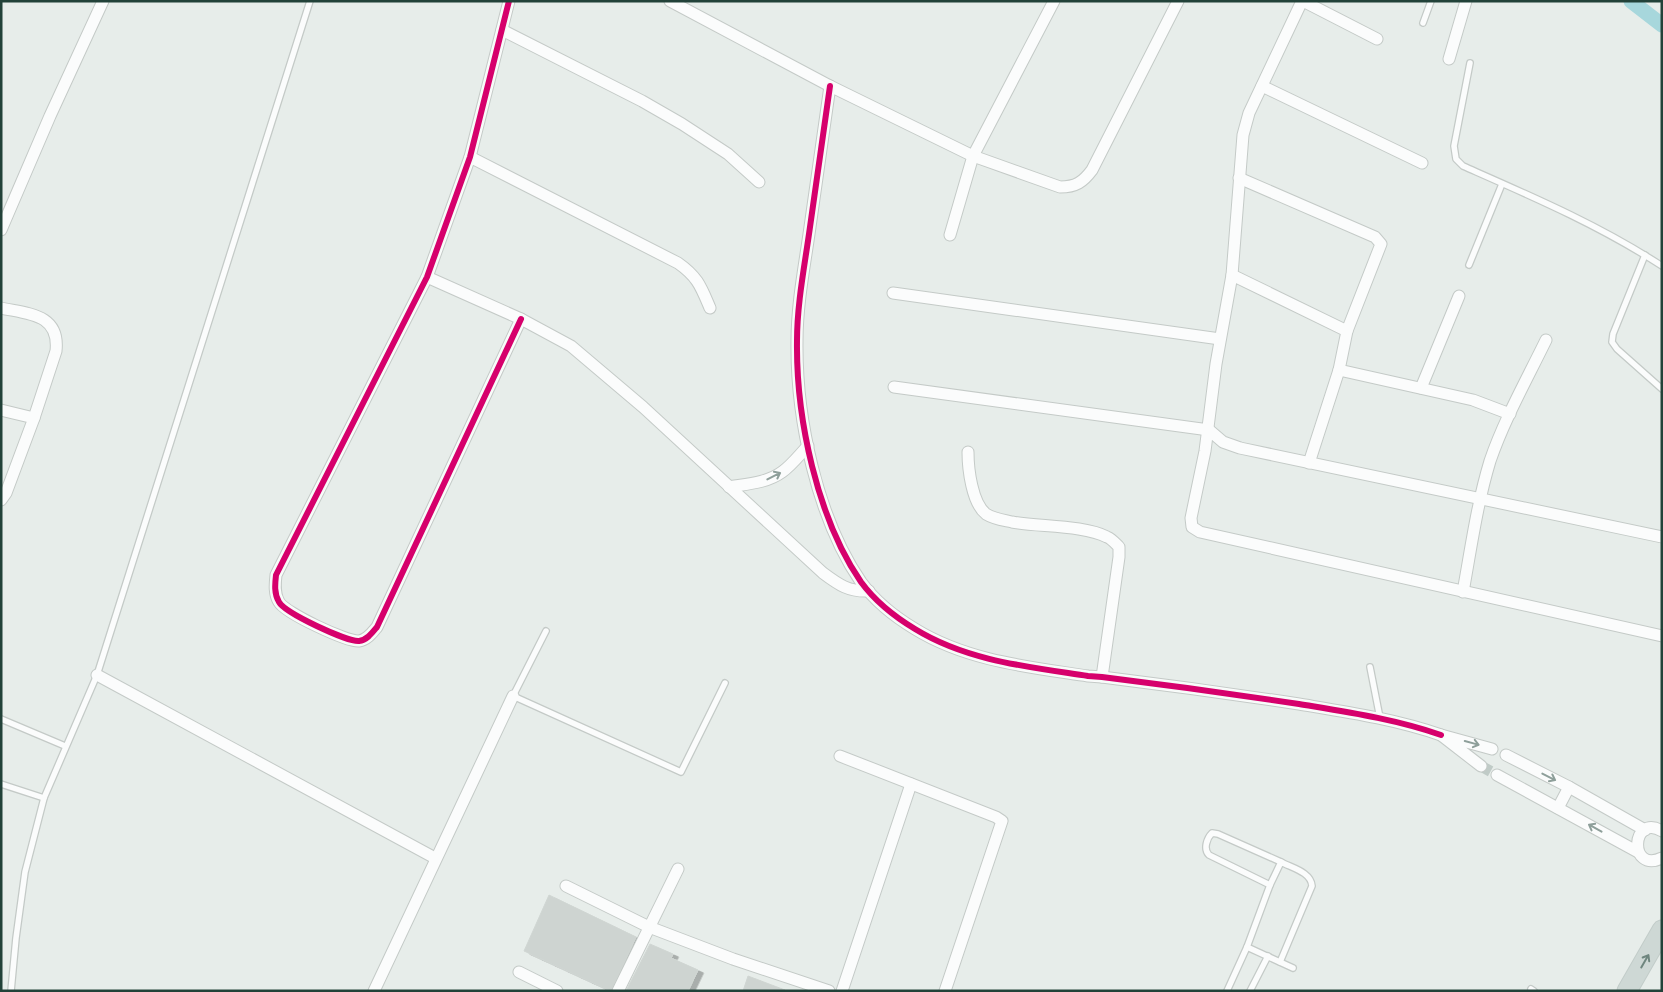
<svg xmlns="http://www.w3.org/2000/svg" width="1663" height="992" viewBox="0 0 1663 992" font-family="'Sofia Sans Condensed',sans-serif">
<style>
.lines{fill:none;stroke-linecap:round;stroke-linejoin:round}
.canal{stroke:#a7d7dc;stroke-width:15}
.building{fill:#ced4d1;stroke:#d0d6d3;filter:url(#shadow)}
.street-tunnel{stroke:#c0cbc7;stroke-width:11;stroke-dasharray:11 5.5;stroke-linecap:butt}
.lane-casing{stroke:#c4cac7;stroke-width:8}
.street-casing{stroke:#c4cac7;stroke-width:13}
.primary-casing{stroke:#c2ccc9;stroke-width:21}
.lane{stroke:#fbfcfc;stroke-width:5.5}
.street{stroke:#fbfcfc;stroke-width:11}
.primary{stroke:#ced8d5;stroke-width:19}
.cycleway-casing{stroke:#f6fbf8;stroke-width:9}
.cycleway{stroke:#d6006c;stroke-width:6}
.oneway{stroke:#8e9f9a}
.oneway2{stroke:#6f867f}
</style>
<defs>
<filter id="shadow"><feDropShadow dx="5.5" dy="3" stdDeviation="0" flood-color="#0004"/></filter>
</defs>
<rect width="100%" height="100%" fill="#e7edea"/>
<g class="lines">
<polyline class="canal" points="1631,1 1662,25"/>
</g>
<g class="building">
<polygon points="549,895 636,937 611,991 524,951"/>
<polygon points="650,944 673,954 671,958 698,970 688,991 626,991"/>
<polygon points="748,976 785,990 785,991 743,991"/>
</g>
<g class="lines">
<polyline class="street-tunnel" points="1481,766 1497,775"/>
<g class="lane-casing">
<g id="lane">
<polyline points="1423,23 1431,1"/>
<path d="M1470 63 1454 146 1456 159 1463 166C1531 196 1599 225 1662 266"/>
<polyline points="1645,255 1613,334 1612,342 1617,349 1662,389"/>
<polyline points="1469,265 1502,184"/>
<polyline points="546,631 513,696 681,772 725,683"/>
<polyline points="1370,667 1380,718"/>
<polyline points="1,719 65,746"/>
<polyline points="1,784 44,798"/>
<path d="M1270 885 1281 862C1292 868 1311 872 1312 886L1280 962"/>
<polyline points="1247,947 1293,968"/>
<polyline points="1531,989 1534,991"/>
<polyline points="11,991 16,938 25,872 44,798 97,675 310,1"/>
<path d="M1227 991 1247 947 1270 885 1209 855C1203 849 1207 838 1212 833L1218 834 1281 862"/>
<polyline points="1250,991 1268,956"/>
</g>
</g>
<g class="street-casing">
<g id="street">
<path d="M509 1 470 157 427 277 276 575C275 584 274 594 279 602 285 613 347 642 359 641 367 640 372 633 377 627L521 319"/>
<path d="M670 1 830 86 973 156 1060 187C1076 187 1083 182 1092 170L1178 1"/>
<polyline points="1302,1 1249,113 1243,135 1232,275 1216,364 1205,451 1191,518 1192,527 1200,532 1662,636"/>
<polyline points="1303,1 1377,39"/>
<polyline points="502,30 642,101 682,124 728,154 759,182"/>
<polyline points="1449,59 1466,1"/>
<path d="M830 86C823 136 816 185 809 234 804 269 797 305 797 341 796 418 817 518 861 582 875 601 895 617 915 629 967 661 1029 667 1088 676L1102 677C1167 685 1233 694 1299 704 1347 712 1395 719 1441 735"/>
<polyline points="1262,86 1422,163"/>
<path d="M470 157 678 263C698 277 701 287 710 308"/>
<polyline points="1239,178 1375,237 1381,244 1347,331"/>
<polyline points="1,230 50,116 103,1"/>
<polyline points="950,235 973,156 1054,1"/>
<polyline points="1232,275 1347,331 1339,370 1473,400 1510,414"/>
<path d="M427 277 521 319 571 346 643 407 823 573C839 585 849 592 869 591"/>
<polyline points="893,293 1220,339"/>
<path d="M1 308C29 314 60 314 56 351L34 418 6 493 1 500"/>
<polyline points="894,387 1209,430 1223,442 1240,448 1662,537"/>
<polyline points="1421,388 1459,296"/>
<polyline points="1,410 34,418"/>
<path d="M968 452C968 469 972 503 986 514 994 519 1003 520 1012 522 1039 527 1084 525 1107 537 1112 539 1115 543 1119 547V557L1102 677"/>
<polyline points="1309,463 1339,370"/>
<path d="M729 487C747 484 767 483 782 472 792 465 800 454 808 446"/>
<path d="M1463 592C1471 548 1477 504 1490 461 1504 420 1527 379 1546 340"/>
<polyline points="97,675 435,858"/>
<polyline points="1506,755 1569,787 1645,830"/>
<polyline points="840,756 996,817 1002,821 945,991"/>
<polyline points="1481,766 1441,735 1492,749"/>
<polyline points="1497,775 1638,852"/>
<polyline points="1558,808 1569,787"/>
<path d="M1662 831C1631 813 1628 874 1662 858"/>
<polyline points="566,886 649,927 733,959 829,991"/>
<polyline points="519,972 557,991"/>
<polyline points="374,991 513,696"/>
<polyline points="618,991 678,869"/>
<polyline points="842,991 911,784"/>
</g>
</g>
<g class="primary-casing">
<polyline id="primary" points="1627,991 1662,930"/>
</g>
<use href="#lane" class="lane"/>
<use href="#street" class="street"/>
<use href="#primary" class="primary"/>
<g class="cycleway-casing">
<g id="cycleway">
<path d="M509 1 470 157 427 277 276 575C275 584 274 594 279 602 285 613 347 642 359 641 367 640 372 633 377 627L521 319"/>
<path d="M830 86C823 136 816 185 809 234 804 269 797 305 797 341 796 418 817 518 861 582 875 601 895 617 915 629 967 661 1029 667 1088 676L1102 677C1167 685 1233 694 1299 704 1347 712 1395 719 1441 735"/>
</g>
</g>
<use href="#cycleway" class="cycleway"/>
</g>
<defs><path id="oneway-shaft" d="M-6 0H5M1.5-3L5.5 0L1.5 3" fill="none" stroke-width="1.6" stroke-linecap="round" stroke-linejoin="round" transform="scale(1.25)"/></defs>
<g class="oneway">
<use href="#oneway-shaft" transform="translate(774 476) rotate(-27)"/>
<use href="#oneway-shaft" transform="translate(1472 743) rotate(15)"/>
<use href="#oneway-shaft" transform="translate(1549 777) rotate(27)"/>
<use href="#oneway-shaft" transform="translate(1595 828) rotate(-151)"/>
</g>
<use class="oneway2" href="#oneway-shaft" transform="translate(1645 961) rotate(-60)"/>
<rect width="1663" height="992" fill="none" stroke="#224239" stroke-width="5"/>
</svg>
